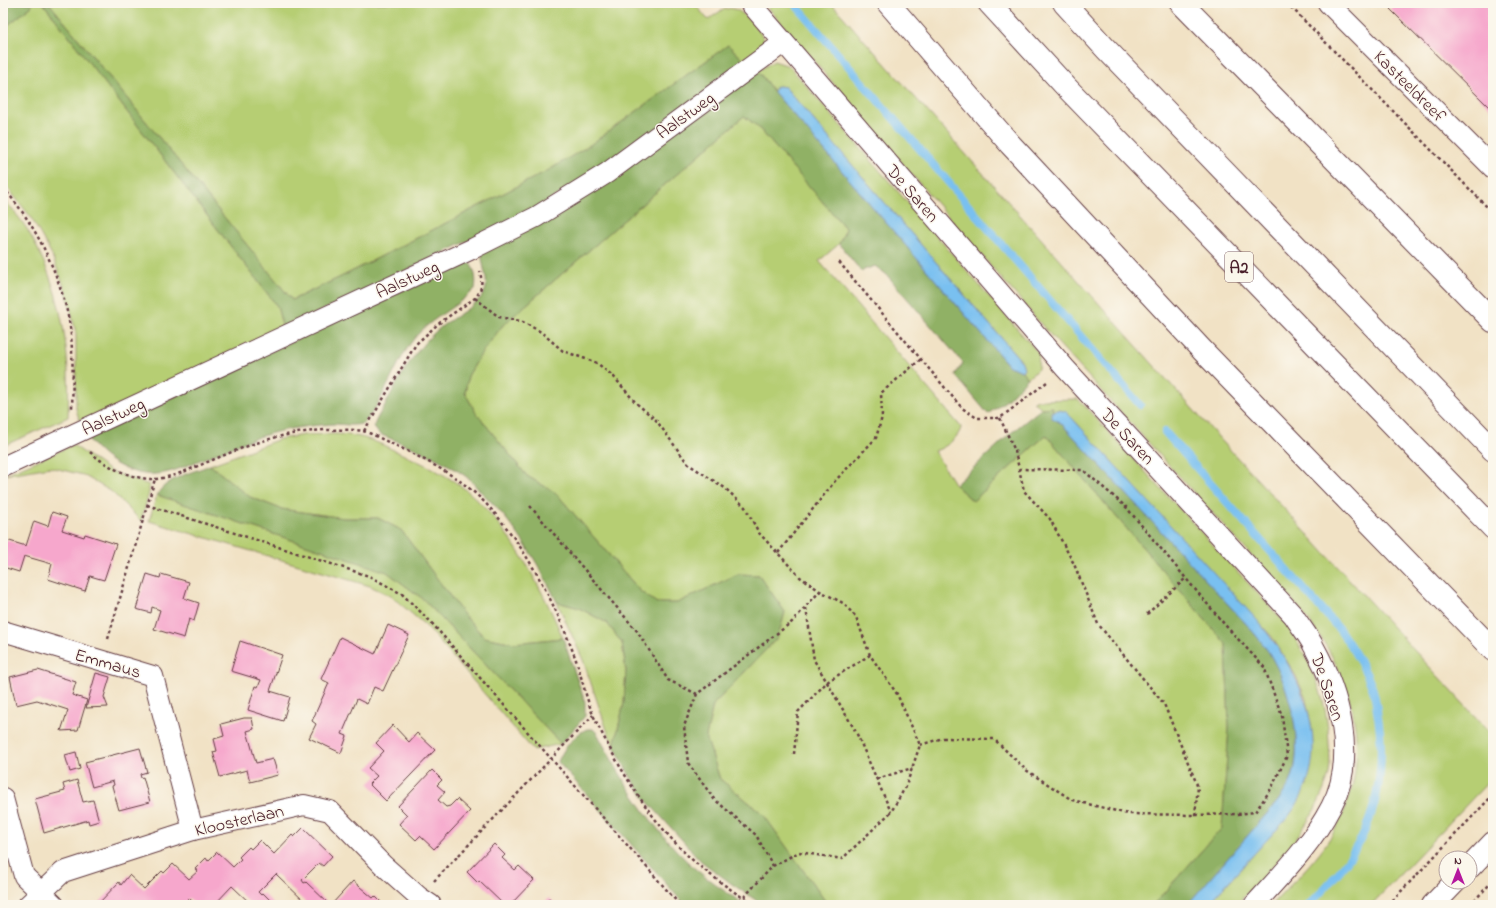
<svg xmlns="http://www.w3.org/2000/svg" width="1496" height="908" viewBox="0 0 1496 908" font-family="'Indie Flower',sans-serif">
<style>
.green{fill:#b6ce73;stroke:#80764f}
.forest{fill:#90b165;stroke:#6d6848}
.water{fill:#79c0f0;stroke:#62708e}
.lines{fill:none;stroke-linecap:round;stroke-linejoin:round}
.stream{stroke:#79c0f0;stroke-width:8}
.building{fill:#f6a7cc}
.street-casing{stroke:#633c42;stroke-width:22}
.secondary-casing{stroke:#633c42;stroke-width:24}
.highway-casing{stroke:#633c42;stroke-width:24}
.path{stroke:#633c42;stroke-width:2.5;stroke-dasharray:3 3;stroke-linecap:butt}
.street{stroke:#fff;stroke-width:20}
.secondary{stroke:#fff;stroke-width:22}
.highway{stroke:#fff;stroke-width:22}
.labels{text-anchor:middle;stroke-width:3;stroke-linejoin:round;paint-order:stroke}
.shield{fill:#fbf7ec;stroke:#7f6065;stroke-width:1}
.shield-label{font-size:17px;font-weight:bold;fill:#4a1f2b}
.street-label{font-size:18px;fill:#4a1f2b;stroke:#fbf7ec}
</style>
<rect width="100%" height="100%" fill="#fbf7ec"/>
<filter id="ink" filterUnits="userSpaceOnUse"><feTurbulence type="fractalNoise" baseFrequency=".025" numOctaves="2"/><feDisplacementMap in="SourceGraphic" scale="8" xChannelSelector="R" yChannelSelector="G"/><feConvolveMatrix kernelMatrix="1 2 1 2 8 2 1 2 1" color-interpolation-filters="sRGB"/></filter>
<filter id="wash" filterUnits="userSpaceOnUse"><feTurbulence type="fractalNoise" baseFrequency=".012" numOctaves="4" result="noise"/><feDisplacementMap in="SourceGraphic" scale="16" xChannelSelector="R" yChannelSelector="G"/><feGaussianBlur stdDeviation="0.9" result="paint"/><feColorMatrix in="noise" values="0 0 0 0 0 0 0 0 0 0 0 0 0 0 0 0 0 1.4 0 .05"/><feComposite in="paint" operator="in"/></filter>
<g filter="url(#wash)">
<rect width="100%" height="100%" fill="#f1e2c5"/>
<g class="green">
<polygon points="30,3 43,3 277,306 283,329 86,424 79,419 76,409 76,333 67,294 51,253 30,216 3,182 3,29 32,6"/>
<path d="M49 3H694L708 20C728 4 735 4 753 24 759 31 764 36 765 45L747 63 728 45 590 145 549 170 347 274 292 300Z"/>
<path d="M764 3H831L1199 416 1493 736V777L1371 905H1272C1290 885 1311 865 1326 844 1371 781 1363 704 1323 641 1316 630 1308 620 1300 609L1047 331Z"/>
<polygon points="774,61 789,66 1039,354 1038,369 1028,378 1022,371 1024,368 1022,362 785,87 779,86 775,87 774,92 758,71"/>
<path d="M744 116 758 127 846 229 839 244 819 261 961 427C960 437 944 449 934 451L955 485 973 501 1046 435 1226 644 1229 728 1222 828 1153 905H828L763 814 720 779 706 737 713 705 778 637 785 612 759 575 738 574 677 603H657L641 592 556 493 527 476 476 413 465 393 468 376 483 351 503 325Z"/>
<path d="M3 197C11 208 20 218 27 229 62 288 71 350 68 417L3 446Z"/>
<path d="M1078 399 1285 623C1312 664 1327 695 1329 744 1330 756 1331 770 1327 781 1322 796 1313 814 1304 827 1286 856 1258 880 1236 905H1208L1291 813 1307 785 1312 733 1306 699 1296 676 1272 637 1071 417C1065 411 1059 408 1051 412L1052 407 1042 408 1033 402 1038 400Z"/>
<path d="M336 434C364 435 377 442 402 454 431 467 462 482 483 506 517 541 544 593 563 638L514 643 484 637 464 615 401 530 378 518H344L281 509 250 497 210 465 280 439 304 435Z"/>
<polygon points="73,445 110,471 149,485 149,493 141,521 112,492 83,475 50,467 4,475"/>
<polygon points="157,495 387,572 423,599 561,744 533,750 425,625 391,596 370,586 149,521"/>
<polygon points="557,602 579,608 607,623 622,643 626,670 624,703 614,746 608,733 583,660"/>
</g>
<g class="forest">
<polygon points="3,3 30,3 32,6 3,29"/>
<polygon points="43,3 49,3 292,300 347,274 549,170 590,145 728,45 747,63 602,169 531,211 283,329 277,306"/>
<path d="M758 71 774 92 1009 366 1022 371 1028 378 1008 399 988 414 955 375 963 363 886 274 875 266 861 271 839 244 846 229 758 127 744 116 503 325 483 351 468 376 465 393 476 413 527 476 556 493 641 592 657 603H677L738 574 759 575 785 612 778 637 713 705 706 737 720 779 763 814 828 905H763L732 884 701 861 646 800 630 776 614 746 624 703 626 670 622 643 607 623 579 608 557 602C537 560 513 521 479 490 474 484 468 477 461 473 436 456 407 445 379 434L374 427C375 420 381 412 385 405 400 377 416 347 441 327 453 317 477 306 484 293 491 281 480 264 482 251Z"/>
<path d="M467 260C475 268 477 278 475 289 455 309 426 320 410 344 393 369 384 400 364 423 354 427 344 424 334 424 316 425 298 427 280 431 254 437 230 448 205 458 190 464 173 473 156 474 130 477 101 458 87 437Z"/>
<path d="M1053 407 1052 418 1061 423 1249 627C1258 638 1268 649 1274 661 1291 692 1305 749 1290 783 1287 789 1282 795 1278 801L1187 905H1153L1222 828 1229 728 1226 644 1046 435 973 501 955 485 1011 433 1042 408Z"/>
<path d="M210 465 250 497 281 509 344 518H378L401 530 464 615 484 637 514 643 563 638 585 702V716L561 744 423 599 387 572 157 495C167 477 192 473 210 465Z"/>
<path d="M587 729H593L597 733C623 782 652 829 693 867 709 881 728 893 745 905H685L558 762C562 750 575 734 587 729Z"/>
</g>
<g class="water">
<polygon points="779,86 785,87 1022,362 1024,368 1022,371 1009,366 774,92 775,87"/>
<path d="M1056 410 1065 411 1071 417 1257 620C1302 674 1338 749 1291 813 1284 823 1273 833 1265 842 1246 863 1226 884 1208 905H1187L1278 801C1282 795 1287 789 1290 783 1305 750 1291 692 1274 662 1268 649 1258 638 1249 627L1061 423 1052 418 1051 412Z"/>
</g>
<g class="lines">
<g class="stream">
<polyline points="794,3 1140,405"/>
<path d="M1165 432 1339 629C1352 648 1364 666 1372 687 1375 695 1376 703 1377 711 1386 760 1380 811 1352 854 1341 872 1324 889 1309 905"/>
</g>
</g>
<g id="blocks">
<g class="building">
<polygon points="1396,3 1493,3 1493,111 1390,9"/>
<polygon points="52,512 67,517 62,530 84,537 85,534 116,544 104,580 90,576 85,591 48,579 52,564 24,556 19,572 3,567 3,539 26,546 34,521 48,526"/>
<polygon points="147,574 160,578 161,574 189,582 184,598 199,603 194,621 189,619 184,638 154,629 160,610 152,607 151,613 136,609"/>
<polygon points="388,625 409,635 383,691 374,687 367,704 357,699 342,734 347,736 341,753 309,738 316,724 312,721 329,683 321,679 340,637 375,654"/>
<polygon points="240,641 282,655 270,691 290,697 283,721 248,710 255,686 258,687 261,680 231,671"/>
<polygon points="38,670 76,682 72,695 87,700 78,730 61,731 68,710 37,700 16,705 10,677"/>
<polygon points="96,673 110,677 104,697 108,707 86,708"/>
<polygon points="244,718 252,718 254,729 247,731 256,763 273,759 278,775 250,782 247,770 220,777 213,752 217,751 214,739 224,736 221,724"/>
<polygon points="393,725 409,742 417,733 435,750 386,801 369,784 377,776 368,768 384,751 376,743"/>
<polygon points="140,748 147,772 140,774 141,778 143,777 150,802 119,810 112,786 114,785 113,781 92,787 85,762"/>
<polygon points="76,752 80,769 70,772 65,755"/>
<polygon points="432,770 442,780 437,785 445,792 438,800 446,807 450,806 457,799 470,811 434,849 420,836 416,840 399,824 407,815 398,806"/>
<polygon points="77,780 83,802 93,800 99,821 89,824 88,820 44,833 35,799 65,791 63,784"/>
<polygon points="303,828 332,856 323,866 319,863 302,880 304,883 306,882 330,905 308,905 276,874 258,892 261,895 263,893 275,905 252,905 232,886 215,904 216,905 196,905 189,898 183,905 97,905 119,882 121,885 129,875 144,889 162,871 164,873 173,864 189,879 198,871 195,869 206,858 208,861 217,852 233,867 241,859 239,857 249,847 251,849 260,840 274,854 292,835 294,837"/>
<polygon points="494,844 505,855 502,858 515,870 519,866 534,880 510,905 504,905 479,881 478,883 467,872"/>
<polygon points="353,881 373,898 375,896 384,905 331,905"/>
<polygon points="549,898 557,905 542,905"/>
</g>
</g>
</g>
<g filter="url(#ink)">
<use href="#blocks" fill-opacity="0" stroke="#633c42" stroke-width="1"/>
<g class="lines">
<g class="street-casing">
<g id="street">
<path d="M750 3 1065 368 1294 616C1300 626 1309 636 1314 647 1339 692 1358 758 1331 807 1312 844 1282 874 1254 905"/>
<polyline points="1328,3 1493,168"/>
<polyline points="3,467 474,248 536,217 607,173 783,43"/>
<polyline points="3,631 153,676 193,830"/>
<polyline points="3,798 24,876 54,905"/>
<polyline points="28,905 63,872 193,830 304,805 330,811 383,865 419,897 431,905"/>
</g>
</g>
<g class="secondary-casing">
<g id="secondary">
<polyline points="1470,867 1493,843"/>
<polyline points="1433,905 1455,882"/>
</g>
</g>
<g class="highway-casing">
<g id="highway">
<polyline points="888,3 1010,144 1203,351 1493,650"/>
<polyline points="989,3 1068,89 1493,528"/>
<polyline points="1064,3 1106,49 1493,450"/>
<polyline points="1181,3 1493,321"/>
</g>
</g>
<g class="path">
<polyline points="1287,3 1493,213"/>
<path d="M3 188C37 224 66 286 71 335 73 360 73 384 72 408"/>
<polyline points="839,262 962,408 977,418 1000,418 1047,382"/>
<polyline points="475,298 499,317 521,321 541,332 563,351 597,363 614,377 636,403 656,420 688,464 725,488 745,507 759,533 800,577 820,591 843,603 856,617 870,655 897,694 920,745 906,786 891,812 842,859 799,852 773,866 743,898"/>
<polyline points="1000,418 1015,451 1024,491 1050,519 1074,564 1098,624 1164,704 1198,787 1195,815"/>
<path d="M364 431 416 344 438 324 475 298C483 289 482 282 480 271"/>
<path d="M90 452C107 467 131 479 153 479 170 479 195 467 210 461 253 443 279 433 326 430 338 430 352 429 363 431 370 433 378 437 384 440 408 451 432 463 454 477 510 513 554 598 576 660 582 678 586 699 594 717 618 768 654 827 697 864 715 879 734 892 754 905"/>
<polyline points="147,505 369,576 402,594 429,620 680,905"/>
<polyline points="530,506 637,631 668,680 697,694"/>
<polyline points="778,553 835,481 876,438 882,417 881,393 921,359"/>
<polyline points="806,608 814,660 856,732 891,812"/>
<polyline points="1147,614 1186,578"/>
<polyline points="108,639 155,479"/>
<polyline points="920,745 943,738 994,739 1026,770 1072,800 1128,814 1195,815 1238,814 1255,812 1271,789 1287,756 1282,716 1264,667 1225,625 1126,507 1083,470 1019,469"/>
<polyline points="794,754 798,712 827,682 870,655"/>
<polyline points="877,779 912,768"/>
<polyline points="773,866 756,835 714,799 688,763 684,726 697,694 792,622 820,591"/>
<polyline points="434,881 593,715"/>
<polyline points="1388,905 1493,795"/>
<polyline points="1470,905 1490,884"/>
</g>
<use href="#street" class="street"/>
<use href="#secondary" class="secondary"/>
<use href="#highway" class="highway"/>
</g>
</g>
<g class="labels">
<rect class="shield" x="1225" y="252" width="28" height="30" rx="3"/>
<g class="shield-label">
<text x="1239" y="273">A2</text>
</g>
<g class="street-label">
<text transform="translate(1410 86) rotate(45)" y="6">Kasteeldreef</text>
<text transform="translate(685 115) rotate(-36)" y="6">Aalstweg</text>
<text transform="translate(913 193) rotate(49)" y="6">De Saren</text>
<text transform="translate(407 279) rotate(-25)" y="6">Aalstweg</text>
<text transform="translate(113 416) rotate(-25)" y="6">Aalstweg</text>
<text transform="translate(1128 436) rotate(47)" y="6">De Saren</text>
<text transform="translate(108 663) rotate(16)" y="6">Emmaus</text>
<text transform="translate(1328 687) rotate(71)" y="6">De Saren</text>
<text transform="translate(239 820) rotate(-13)" y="6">Kloosterlaan</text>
</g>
</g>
<rect width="1496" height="908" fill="none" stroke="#fbf7ec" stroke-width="16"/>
<g transform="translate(1458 870)"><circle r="19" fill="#fbf7ec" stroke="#b4a19f"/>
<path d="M0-3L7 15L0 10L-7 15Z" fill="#b5179e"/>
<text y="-6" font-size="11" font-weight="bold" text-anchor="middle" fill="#4a1f2b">N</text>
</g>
</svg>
